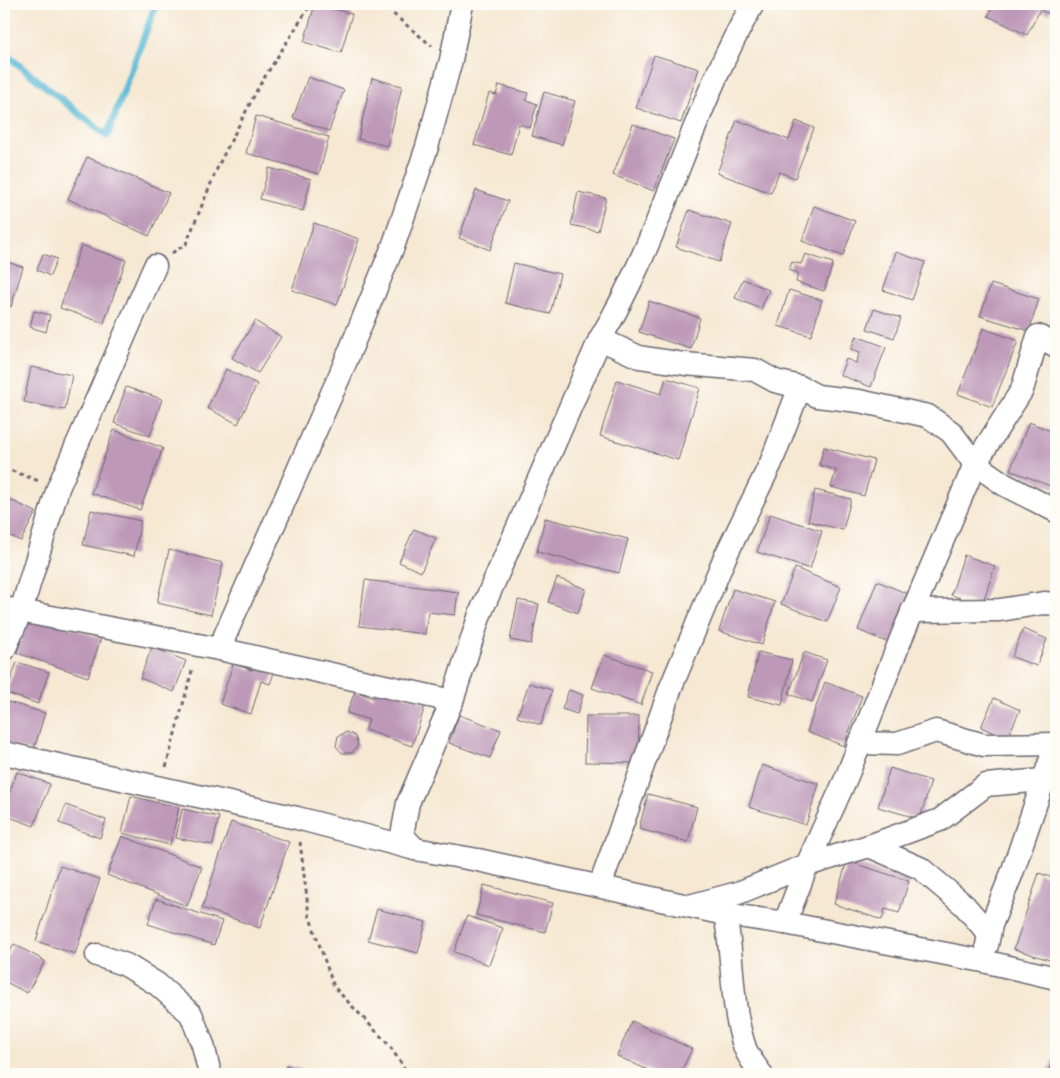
<svg xmlns="http://www.w3.org/2000/svg" width="1060" height="1078" viewBox="0 0 1060 1078" font-family="'Indie Flower',sans-serif">
<style>
.lines{fill:none;stroke-linecap:round;stroke-linejoin:round}
.stream{stroke:#57b8d5;stroke-width:7}
.building{fill:#bd98b8}
.minor-casing{stroke:#6c6770;stroke-width:25}
.path{stroke:#6c6770;stroke-width:3;stroke-dasharray:4 4;stroke-linecap:butt}
.minor{stroke:#fff;stroke-width:22}
</style>
<rect width="100%" height="100%" fill="#fdfcf7"/>
<filter id="ink" filterUnits="userSpaceOnUse"><feTurbulence type="fractalNoise" baseFrequency=".02" numOctaves="2"/><feDisplacementMap in="SourceGraphic" scale="10" xChannelSelector="R" yChannelSelector="G"/><feConvolveMatrix kernelMatrix="1 2 1 2 8 2 1 2 1" color-interpolation-filters="sRGB"/></filter>
<filter id="wash" filterUnits="userSpaceOnUse"><feTurbulence type="fractalNoise" baseFrequency=".0096" numOctaves="4" result="noise"/><feDisplacementMap in="SourceGraphic" scale="20" xChannelSelector="R" yChannelSelector="G"/><feGaussianBlur stdDeviation="1.12" result="paint"/><feColorMatrix in="noise" values="0 0 0 0 0 0 0 0 0 0 0 0 0 0 0 0 0 1.4 0 .05"/><feComposite in="paint" operator="in"/></filter>
<g filter="url(#wash)">
<rect width="100%" height="100%" fill="#f6e8d2"/>
<g class="lines">
<polyline class="stream" points="4,53 107,136 156,4"/>
</g>
<g id="blocks">
<g class="building">
<polygon points="315,4 352,14 341,53 304,42"/>
<polygon points="994,4 1054,4 1049,14 1040,10 1027,35 988,16"/>
<polygon points="654,55 699,69 681,123 636,108"/>
<polygon points="308,77 344,90 329,131 293,118"/>
<polygon points="372,78 402,86 388,146 358,139"/>
<polygon points="499,85 528,93 526,100 537,104 530,128 519,124 511,155 474,145 489,93 496,95"/>
<polygon points="544,92 575,101 562,145 532,136"/>
<polygon points="256,116 329,137 319,174 246,153"/>
<polygon points="737,120 789,140 796,121 814,128 795,178 779,172 771,193 717,173"/>
<polygon points="633,124 674,139 654,191 613,175"/>
<polygon points="87,157 169,193 149,236 68,199"/>
<polygon points="269,168 311,179 303,211 260,199"/>
<polygon points="476,190 508,201 490,250 459,238"/>
<polygon points="578,192 606,198 598,231 571,225"/>
<polygon points="814,206 855,221 843,256 802,241"/>
<polygon points="689,210 732,224 719,262 676,247"/>
<polygon points="314,223 359,239 337,305 292,290"/>
<polygon points="81,245 126,260 104,323 60,308"/>
<polygon points="896,252 925,262 912,300 883,290"/>
<polygon points="43,254 57,259 50,276 37,270"/>
<polygon points="805,254 833,263 824,291 796,282 798,273 789,270 792,262 801,264"/>
<polygon points="4,261 23,267 11,307 4,305"/>
<polygon points="514,263 560,274 550,314 505,303"/>
<polygon points="743,279 769,290 761,309 735,298"/>
<polygon points="991,284 1039,299 1029,331 980,316"/>
<polygon points="789,290 822,300 811,336 778,326"/>
<polygon points="649,301 700,318 691,349 639,332"/>
<polygon points="874,309 901,318 894,338 867,329"/>
<polygon points="34,311 50,315 46,332 30,327"/>
<polygon points="255,321 281,337 258,373 232,358"/>
<polygon points="983,328 1018,341 992,407 958,394"/>
<polygon points="856,336 886,347 871,387 840,375 846,359 856,363 860,352 851,349"/>
<polygon points="31,367 72,375 65,410 24,402"/>
<polygon points="226,369 257,384 238,424 207,408"/>
<polygon points="666,378 700,388 678,460 600,436 617,380 661,394"/>
<polygon points="126,387 162,399 150,436 114,423"/>
<polygon points="1029,422 1056,433 1055,488 1010,470"/>
<polygon points="114,430 163,448 140,510 91,493"/>
<polygon points="824,447 874,460 864,496 831,487 836,470 819,465"/>
<polygon points="815,490 851,499 843,530 808,521"/>
<polygon points="4,497 36,512 21,541 4,533"/>
<polygon points="91,510 141,521 134,556 83,545"/>
<polygon points="770,514 822,531 810,569 757,552"/>
<polygon points="545,518 628,539 619,573 537,552"/>
<polygon points="414,529 436,538 421,572 399,562"/>
<polygon points="169,550 223,563 211,615 157,603"/>
<polygon points="964,555 995,566 982,605 951,595"/>
<polygon points="795,568 841,587 827,622 781,604"/>
<polygon points="557,578 586,589 578,613 548,602"/>
<polygon points="365,580 458,592 455,615 428,612 425,634 359,626"/>
<polygon points="877,581 913,596 894,645 858,630"/>
<polygon points="733,589 775,602 762,645 719,631"/>
<polygon points="518,600 539,604 531,644 510,640"/>
<polygon points="30,614 101,638 88,677 17,653"/>
<polygon points="1023,629 1047,639 1037,666 1012,657"/>
<polygon points="152,647 186,661 174,692 140,678"/>
<polygon points="758,652 792,660 782,705 748,697"/>
<polygon points="804,652 827,660 812,702 789,694"/>
<polygon points="604,655 652,671 641,705 592,688"/>
<polygon points="255,661 276,667 270,684 261,681 251,714 220,704 233,664 252,670"/>
<polygon points="17,662 49,672 38,704 6,693"/>
<polygon points="825,682 862,696 844,746 807,732"/>
<polygon points="529,683 552,690 541,725 517,717"/>
<polygon points="377,686 426,703 412,746 365,730 369,720 347,713 355,691 373,698"/>
<polygon points="569,690 583,695 577,714 562,709"/>
<polygon points="994,698 1020,710 1007,739 981,727"/>
<polygon points="5,701 45,713 33,752 4,743"/>
<polygon points="459,715 501,730 490,758 449,743"/>
<polygon points="586,716 639,716 638,763 585,762"/>
<polygon points="347,732 355,736 358,745 352,753 342,753 336,746 338,736"/>
<polygon points="762,765 819,784 806,825 749,807"/>
<polygon points="890,768 931,781 920,819 878,807"/>
<polygon points="17,772 50,784 34,826 4,815 4,808"/>
<polygon points="648,794 697,807 688,842 639,829"/>
<polygon points="131,796 179,808 170,845 122,833"/>
<polygon points="66,805 106,820 100,838 59,823"/>
<polygon points="182,809 219,817 213,845 176,838"/>
<polygon points="231,822 289,842 260,928 202,908"/>
<polygon points="122,836 202,867 187,906 107,875"/>
<polygon points="847,861 909,881 899,913 885,909 882,920 834,904"/>
<polygon points="60,866 100,879 75,954 36,941"/>
<polygon points="1039,873 1056,879 1056,962 1014,949"/>
<polygon points="484,885 553,903 545,932 476,915"/>
<polygon points="156,899 222,921 214,945 148,924"/>
<polygon points="377,909 426,922 418,953 368,940"/>
<polygon points="467,916 503,928 489,965 454,952"/>
<polygon points="14,944 45,961 27,993 4,981 4,962"/>
<polygon points="632,1021 692,1049 680,1074 657,1074 617,1056"/>
<polygon points="1056,1051 1056,1074 1047,1074"/>
<polygon points="286,1065 317,1074 283,1074"/>
</g>
</g>
</g>
<g filter="url(#ink)">
<use href="#blocks" fill-opacity="0" stroke="#6c6770" stroke-width="1"/>
<g class="lines">
<g class="minor-casing">
<g id="minor">
<polyline points="600,339 639,357 685,364 755,370 775,381 800,387 817,396 859,401 928,416 951,432 975,464 1005,485 1056,511"/>
<polyline points="4,608 219,649 452,701"/>
<polyline points="912,611 1000,610 1044,603 1056,604"/>
<polyline points="219,649 340,375 394,244 427,147 451,60 462,4"/>
<polyline points="4,650 21,611 58,488 155,266"/>
<polyline points="859,743 897,744 936,731 984,745 1056,744"/>
<polyline points="4,753 297,818 415,849 478,860 725,914 785,923 983,961 1056,978"/>
<polyline points="869,846 940,820 986,785 1043,780"/>
<path d="M415 849 402 835 408 803 452 701 480 614 600 339C664 233 691 110 753 4"/>
<polyline points="600,886 671,687 725,557 771,463 800,387"/>
<polyline points="693,905 738,893 807,865 869,846 920,868 964,905 989,934"/>
<path d="M725 914C734 958 730 1005 745 1048 748 1057 756 1066 761 1074"/>
<polyline points="785,923 807,865 847,776 902,636 975,464 1022,390 1038,336 1056,346"/>
<polyline points="987,945 991,925 1012,873 1056,744"/>
<polyline points="97,955 126,965 157,984 191,1014 203,1045 210,1074"/>
</g>
</g>
<g class="path">
<polyline points="381,4 432,46"/>
<polyline points="172,253 186,244 219,164 259,86 311,4"/>
<polyline points="4,468 39,481"/>
<polyline points="166,767 193,667"/>
<polyline points="300,842 309,915 334,987 389,1045 408,1074"/>
</g>
<use href="#minor" class="minor"/>
</g>
</g>
<rect width="1060" height="1078" fill="none" stroke="#fdfcf7" stroke-width="20"/>
</svg>
